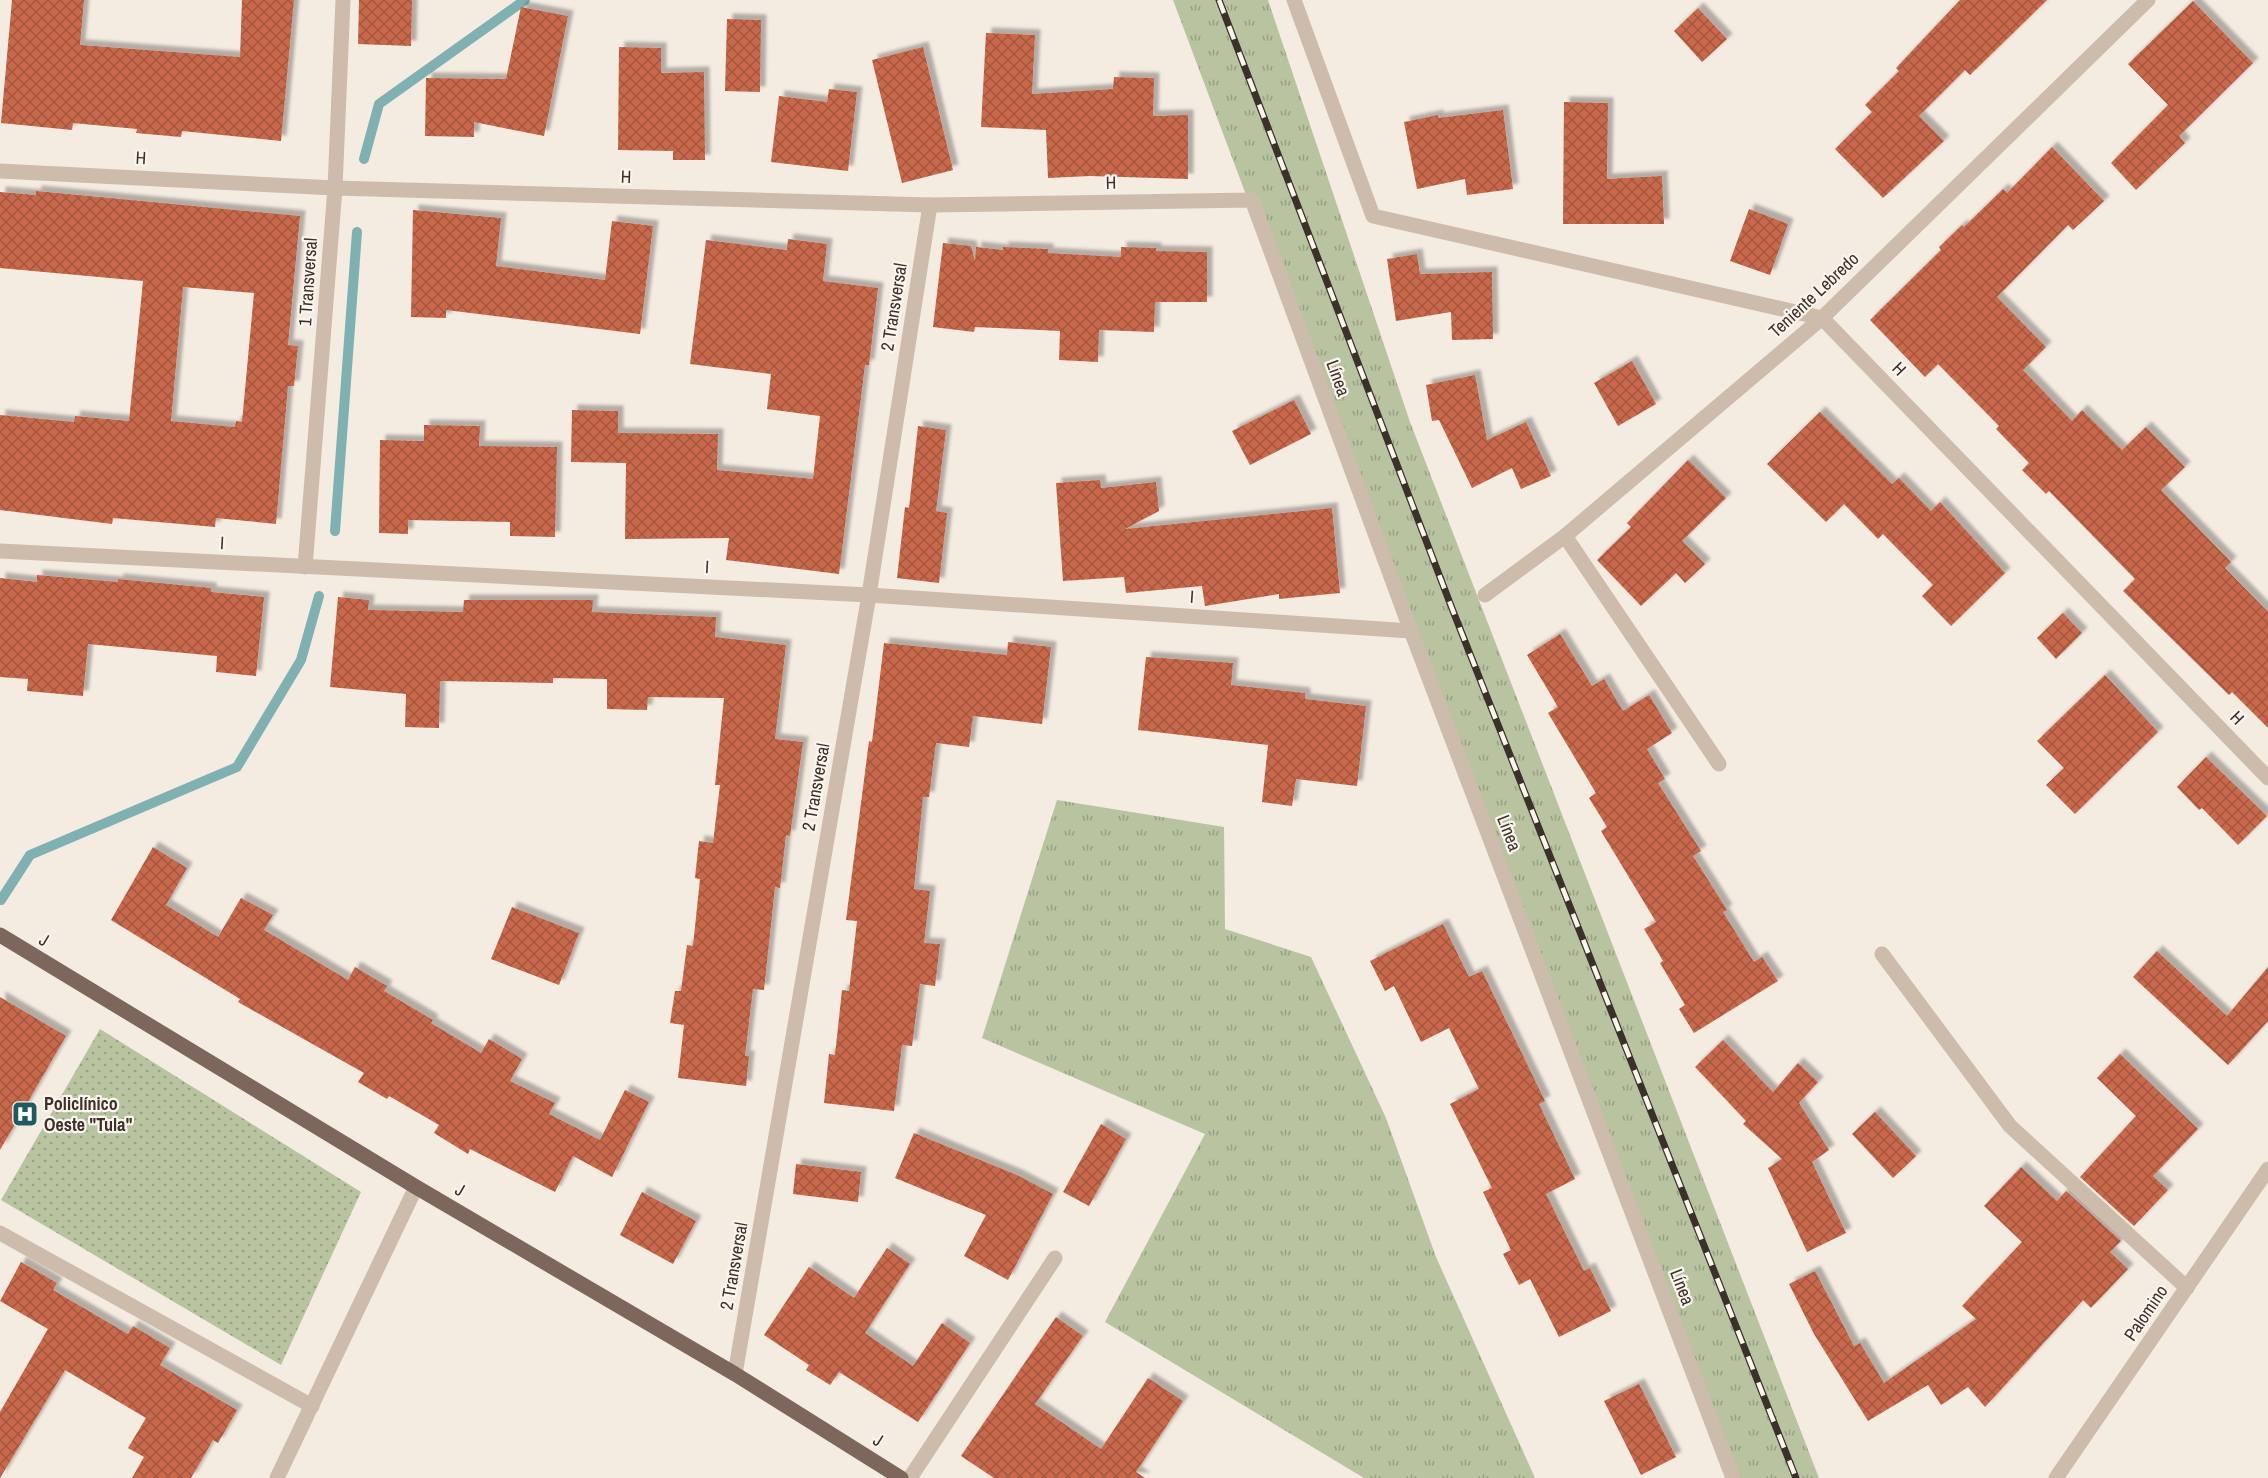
<svg xmlns="http://www.w3.org/2000/svg" width="2268" height="1478" viewBox="0 0 2268 1478" font-family="'Archivo Narrow',sans-serif">
<style>
.grass{fill:url(#grass-tufts)}
.garden{fill:url(#garden-dots)}
.lines{fill:none;stroke-linecap:round;stroke-linejoin:round}
.stream{stroke:#7fb0b2;stroke-width:10}
.building{fill:url(#building-cross-hatch);fill-rule:evenodd;filter:url(#shadow)}
.minor{stroke:#cdbbac;stroke-width:15}
.major{stroke:#7d675c;stroke-width:15}
.rail-casing{stroke:#3b302b;stroke-width:7}
.rail{stroke:#fbf5ee;stroke-width:4.5;stroke-dasharray:14;stroke-linecap:butt}
.labels{text-anchor:middle;stroke-width:4.5;stroke-linejoin:round;paint-order:stroke}
.street-label{font-size:18px;fill:#3b302b;stroke:#fbf5ee}
.poi-label{font-size:18px;font-weight:bold;fill:#3b302b;stroke:#fbf5ee;text-anchor:start}
</style>
<defs>
<pattern id="grass-tufts" width="24" height="20" patternUnits="userSpaceOnUse" patternTransform="scale(1.5)"><rect width="24" height="20" fill="#b8c4a0"/><path d="M3 7l-1-3M5 7V3M7 7l1-3M15 17l-1-3M17 17v-4M19 17l1-3" fill="none" stroke="#97a083"/></pattern>
<pattern id="garden-dots" width="8" height="8" patternUnits="userSpaceOnUse" patternTransform="scale(1.5)"><rect width="8" height="8" fill="#b8c4a0"/><path d="M2 2h.1M6 6h.1" fill="none" stroke="#97a083" stroke-width="1.8" stroke-linecap="round"/></pattern>
<pattern id="building-cross-hatch" width="8" height="8" patternUnits="userSpaceOnUse" patternTransform="scale(1.5)"><rect width="8" height="8" fill="#c8694b"/><path d="M0 0l8 8M0 8l8-8" fill="none" stroke="#a4573f"/></pattern>
<filter id="shadow"><feDropShadow dx="5.5" dy="-5.5" stdDeviation="1.5" flood-color="#0004"/></filter>
</defs>
<rect width="100%" height="100%" fill="#f4ebe1"/>
<g class="grass">
<polygon points="1173,0 1268,0 1410,422 1819,1478 1727,1478"/>
<polygon points="1057,800 1224,827 1225,929 1311,957 1386,1118 1436,1257 1535,1478 1364,1478 1105,1322 1205,1134 982,1038"/>
</g>
<polygon class="garden" points="100,1029 361,1192 281,1365 1,1200"/>
<g class="lines">
<g class="stream">
<polyline points="364,159 379,104 525,0"/>
<polyline points="335,531 357,232"/>
<polyline points="1,900 30,855 237,767 301,660 319,596"/>
</g>
</g>
<g class="building">
<polygon points="12,0 84,0 80,45 240,57 242,0 294,0 281,141 182,131 181,137 136,133 137,129 73,123 72,130 1,123"/>
<polygon points="359,0 412,0 411,46 358,44"/>
<polygon points="1960,0 2047,0 1970,75 1965,70 1919,116 1944,141 1883,198 1835,149 1872,112 1865,105 1899,71 1896,68"/>
<polygon points="2193,1 2253,63 2179,136 2185,143 2136,190 2111,163 2168,105 2128,64"/>
<polygon points="521,7 568,16 544,136 474,122 474,137 425,136 426,78 506,79"/>
<polygon points="1698,8 1727,39 1702,62 1674,31"/>
<polygon points="727,19 761,20 760,92 725,91"/>
<polygon points="986,33 1035,35 1032,94 1113,89 1114,77 1154,78 1153,116 1188,115 1188,179 1090,176 1048,178 1046,130 981,127"/>
<polygon points="619,47 661,48 661,73 704,72 705,160 673,160 673,151 618,150"/>
<polygon points="923,47 953,170 902,183 872,60"/>
<polygon points="829,89 857,92 848,171 771,162 779,96 827,102"/>
<polygon points="1564,102 1608,103 1607,179 1662,176 1664,224 1563,224"/>
<polygon points="1503,110 1513,189 1467,195 1465,179 1417,189 1404,122 1438,115 1438,118"/>
<polygon points="2052,147 2104,201 2073,230 2068,225 1997,297 2046,347 2023,370 2072,421 2082,410 2122,450 2146,427 2185,467 2161,490 2231,562 2225,568 2268,612 2268,728 2232,692 2229,695 2123,591 2135,579 2049,491 2046,494 2022,470 2029,463 1996,429 1999,426 1938,364 1925,377 1870,320 1941,250 1939,247 1962,225 1964,227 2003,189 2007,193"/>
<path d="M36 191 300 216 288 345 298 346 294 386H288L276 524 216 518 215 527 113 518 112 524 0 510V415L74 422 75 416 129 421 143 281 0 268V192L36 195ZM183 287 254 293 242 422 236 421 235 427 171 421Z"/>
<polygon points="1749,209 1788,224 1770,275 1730,261"/>
<polygon points="413,210 501,218 496,266 605,280 612,221 653,226 640,334 446,310 446,318 411,317"/>
<polygon points="788,239 827,244 823,281 878,288 869,365 865,365 839,574 726,560 729,538 625,539 626,463 571,462 572,410 618,411 618,433 718,434 717,470 813,479 820,416 767,409 771,374 690,364 706,240 787,250"/>
<polygon points="943,243 971,246 975,261 976,247 1003,250 1003,247 1048,249 1048,253 1121,257 1121,247 1156,248 1156,251 1207,252 1207,302 1155,302 1154,332 1099,330 1098,362 1059,360 1060,331 975,327 974,332 933,327"/>
<polygon points="1417,254 1420,274 1492,272 1493,339 1452,340 1451,312 1396,321 1387,259"/>
<polygon points="1632,361 1656,404 1618,426 1594,383"/>
<polygon points="1475,375 1487,440 1526,422 1551,476 1521,489 1512,468 1472,488 1439,420 1432,421 1426,385"/>
<polygon points="1294,400 1311,434 1250,465 1232,431"/>
<polygon points="1820,412 1892,484 1899,478 1931,511 1940,502 2005,573 1951,626 1922,596 1933,585 1883,534 1878,539 1844,504 1826,522 1767,464"/>
<polygon points="424,425 480,426 479,446 557,447 555,537 510,536 510,522 408,520 408,534 379,533 380,440 424,441"/>
<polygon points="918,426 946,430 936,511 947,513 939,583 897,578 905,507 909,508"/>
<polygon points="1688,460 1726,498 1682,541 1705,564 1685,583 1676,573 1641,606 1597,560 1631,527 1627,523"/>
<polygon points="1100,480 1101,488 1156,482 1159,511 1125,529 1332,508 1340,593 1279,599 1279,594 1205,606 1202,586 1126,593 1124,577 1063,581 1056,483"/>
<polygon points="37,575 118,582 118,579 211,588 211,592 264,597 256,676 216,672 217,656 88,644 83,696 27,691 28,679 0,677 0,578 37,582"/>
<polygon points="338,597 369,600 368,610 463,612 464,600 593,600 592,612 716,617 715,637 786,645 775,739 803,742 790,836 786,835 780,888 775,887 764,990 753,989 745,1056 749,1056 746,1086 678,1078 684,1025 670,1023 675,991 681,991 687,945 693,946 700,879 695,878 699,841 713,843 720,785 715,785 724,698 648,697 647,710 607,709 607,679 553,678 553,683 440,681 439,728 405,727 406,694 330,687"/>
<polygon points="2063,613 2082,633 2056,659 2037,638"/>
<polygon points="1560,634 1592,686 1604,679 1623,711 1649,695 1672,733 1647,749 1665,779 1658,783 1701,851 1693,856 1727,910 1723,912 1754,962 1762,957 1778,981 1694,1033 1679,1009 1685,1005 1660,963 1663,961 1644,929 1656,922 1601,831 1607,827 1589,798 1596,793 1548,713 1558,707 1527,655"/>
<polygon points="1008,642 1051,647 1042,724 973,716 969,747 936,743 929,797 923,797 914,889 930,891 924,943 940,944 935,986 920,984 912,1046 902,1045 894,1111 824,1103 829,1054 835,1055 842,990 849,991 857,921 846,920 869,741 872,742 884,643 1007,655"/>
<polygon points="1146,657 1233,663 1231,685 1305,693 1305,699 1366,706 1357,786 1296,779 1292,806 1262,802 1268,745 1138,730"/>
<polygon points="2105,675 2158,732 2075,814 2046,785 2064,768 2037,741"/>
<polygon points="2206,757 2267,816 2238,845 2202,808 2199,810 2177,787"/>
<polygon points="153,847 187,868 166,905 218,937 241,898 273,915 264,930 348,980 355,967 387,986 384,991 433,1020 431,1023 481,1053 489,1039 522,1059 510,1081 555,1103 549,1114 600,1140 625,1090 649,1102 612,1177 573,1156 555,1192 470,1149 468,1154 434,1133 439,1125 389,1096 387,1099 358,1082 364,1073 238,1002 240,999 111,920"/>
<polygon points="512,907 579,933 559,985 491,959"/>
<polygon points="1443,924 1469,977 1482,971 1545,1101 1539,1104 1575,1179 1546,1194 1584,1271 1590,1268 1611,1311 1559,1337 1530,1279 1519,1285 1503,1254 1511,1250 1483,1192 1492,1188 1450,1104 1479,1089 1449,1028 1421,1042 1394,986 1385,991 1370,961"/>
<polygon points="2157,951 2227,1016 2268,967 2268,1021 2228,1065 2133,977"/>
<polygon points="0,997 66,1036 0,1150"/>
<polygon points="1723,1040 1773,1092 1798,1063 1818,1082 1799,1103 1829,1150 1812,1162 1846,1233 1807,1252 1768,1168 1782,1159 1743,1124 1746,1121 1695,1067"/>
<polygon points="2120,1054 2198,1129 2153,1176 2168,1190 2134,1226 2080,1177 2136,1116 2097,1078"/>
<polygon points="1875,1112 1916,1156 1893,1178 1852,1134"/>
<polygon points="1101,1124 1126,1139 1089,1206 1063,1192"/>
<polygon points="914,1133 1017,1175 1053,1194 1008,1280 964,1256 986,1215 895,1178"/>
<polygon points="796,1164 861,1172 858,1202 793,1194"/>
<polygon points="2021,1167 2057,1201 2066,1191 2121,1241 2110,1252 2128,1269 2091,1308 2083,1300 1985,1407 1968,1387 1941,1405 1928,1385 1868,1421 1814,1334 1789,1284 1815,1271 1854,1346 1860,1343 1884,1383 1976,1319 1962,1306 2022,1242 1984,1206"/>
<polygon points="642,1192 696,1221 673,1264 620,1235"/>
<polygon points="887,1248 910,1264 865,1333 913,1366 942,1323 970,1343 918,1422 839,1372 830,1385 806,1370 809,1365 764,1335 809,1267 854,1298"/>
<polygon points="21,1262 57,1283 53,1290 128,1334 133,1326 170,1348 160,1365 237,1410 218,1443 213,1440 191,1478 132,1478 144,1457 128,1448 146,1418 65,1370 0,1478 0,1412 48,1329 0,1301"/>
<polygon points="1056,1317 1083,1336 1035,1404 1101,1449 1148,1378 1183,1401 1136,1472 1145,1478 994,1478 961,1456"/>
<polygon points="1639,1384 1676,1457 1641,1475 1604,1401"/>
</g>
<g class="lines">
<g class="minor">
<polyline points="1294,0 1373,216 1822,318 2268,778"/>
<polyline points="0,171 335,188 930,205 1252,200 1411,631 1733,1478"/>
<polyline points="1565,536 1719,764"/>
<polyline points="0,551 869,595 1411,631"/>
<polyline points="305,567 335,188 343,0"/>
<polyline points="1485,595 1565,536 1822,318 2148,0"/>
<polyline points="1882,954 2010,1126 2187,1288"/>
<polyline points="0,1233 312,1406"/>
<polyline points="735,1374 869,595 930,205"/>
<polyline points="277,1478 416,1187"/>
<polyline points="910,1478 1055,1258"/>
<polyline points="2056,1478 2268,1169"/>
</g>
<polyline class="major" points="0,935 416,1187 735,1374 901,1478"/>
<g class="rail-casing">
<polyline id="rail" points="1219,0 1453,611 1796,1478"/>
</g>
<use href="#rail" class="rail"/>
</g>
<defs>
<g id="hospital-square" transform="scale(1.35)"><rect x="-9" y="-9" width="18" height="18" rx="4" fill="#1f5a5e" stroke="#fbf5ee"/><path d="M-5-5h3v3.5h4V-5h3V5h-3V1.5h-4V5h-3Z" fill="#fff"/></g>
</defs>
<g fill-rule="evenodd">
<use href="#hospital-square" x="25" y="1114"/>
</g>
<g class="labels">
<g class="street-label">
<text transform="translate(141 158) rotate(3)" y="6">H</text>
<text transform="translate(626 177) rotate(2)" y="6">H</text>
<text transform="translate(1111 183) rotate(-1)" y="6">H</text>
<text transform="translate(308 282) rotate(-86)" y="6">1 Transversal</text>
<text transform="translate(1814 295) rotate(-43)" y="6">Teniente Lebredo</text>
<text transform="translate(894 307) rotate(-81)" y="6">2 Transversal</text>
<text transform="translate(1899 369) rotate(46)" y="6">H</text>
<text transform="translate(1338 378) rotate(70)" y="6">Línea</text>
<text transform="translate(222 543) rotate(3)" y="6">I</text>
<text transform="translate(707 567) rotate(3)" y="6">I</text>
<text transform="translate(1192 597) rotate(4)" y="6">I</text>
<text transform="translate(2237 718) rotate(46)" y="6">H</text>
<text transform="translate(816 787) rotate(-80)" y="6">2 Transversal</text>
<text transform="translate(1509 833) rotate(69)" y="6">Línea</text>
<text transform="translate(44 940) rotate(31)" y="6">J</text>
<text transform="translate(460 1190) rotate(30)" y="6">J</text>
<text transform="translate(734 1266) rotate(-80)" y="6">2 Transversal</text>
<text transform="translate(1682 1287) rotate(69)" y="6">Línea</text>
<text transform="translate(2146 1313) rotate(-56)" y="6">Palomino</text>
<text transform="translate(878 1440) rotate(32)" y="6">J</text>
</g>
<g class="poi-label">
<text x="44" y="1110">Policlínico<tspan x="44" dy="21">Oeste "Tula"</tspan></text>
</g>
</g>
</svg>
